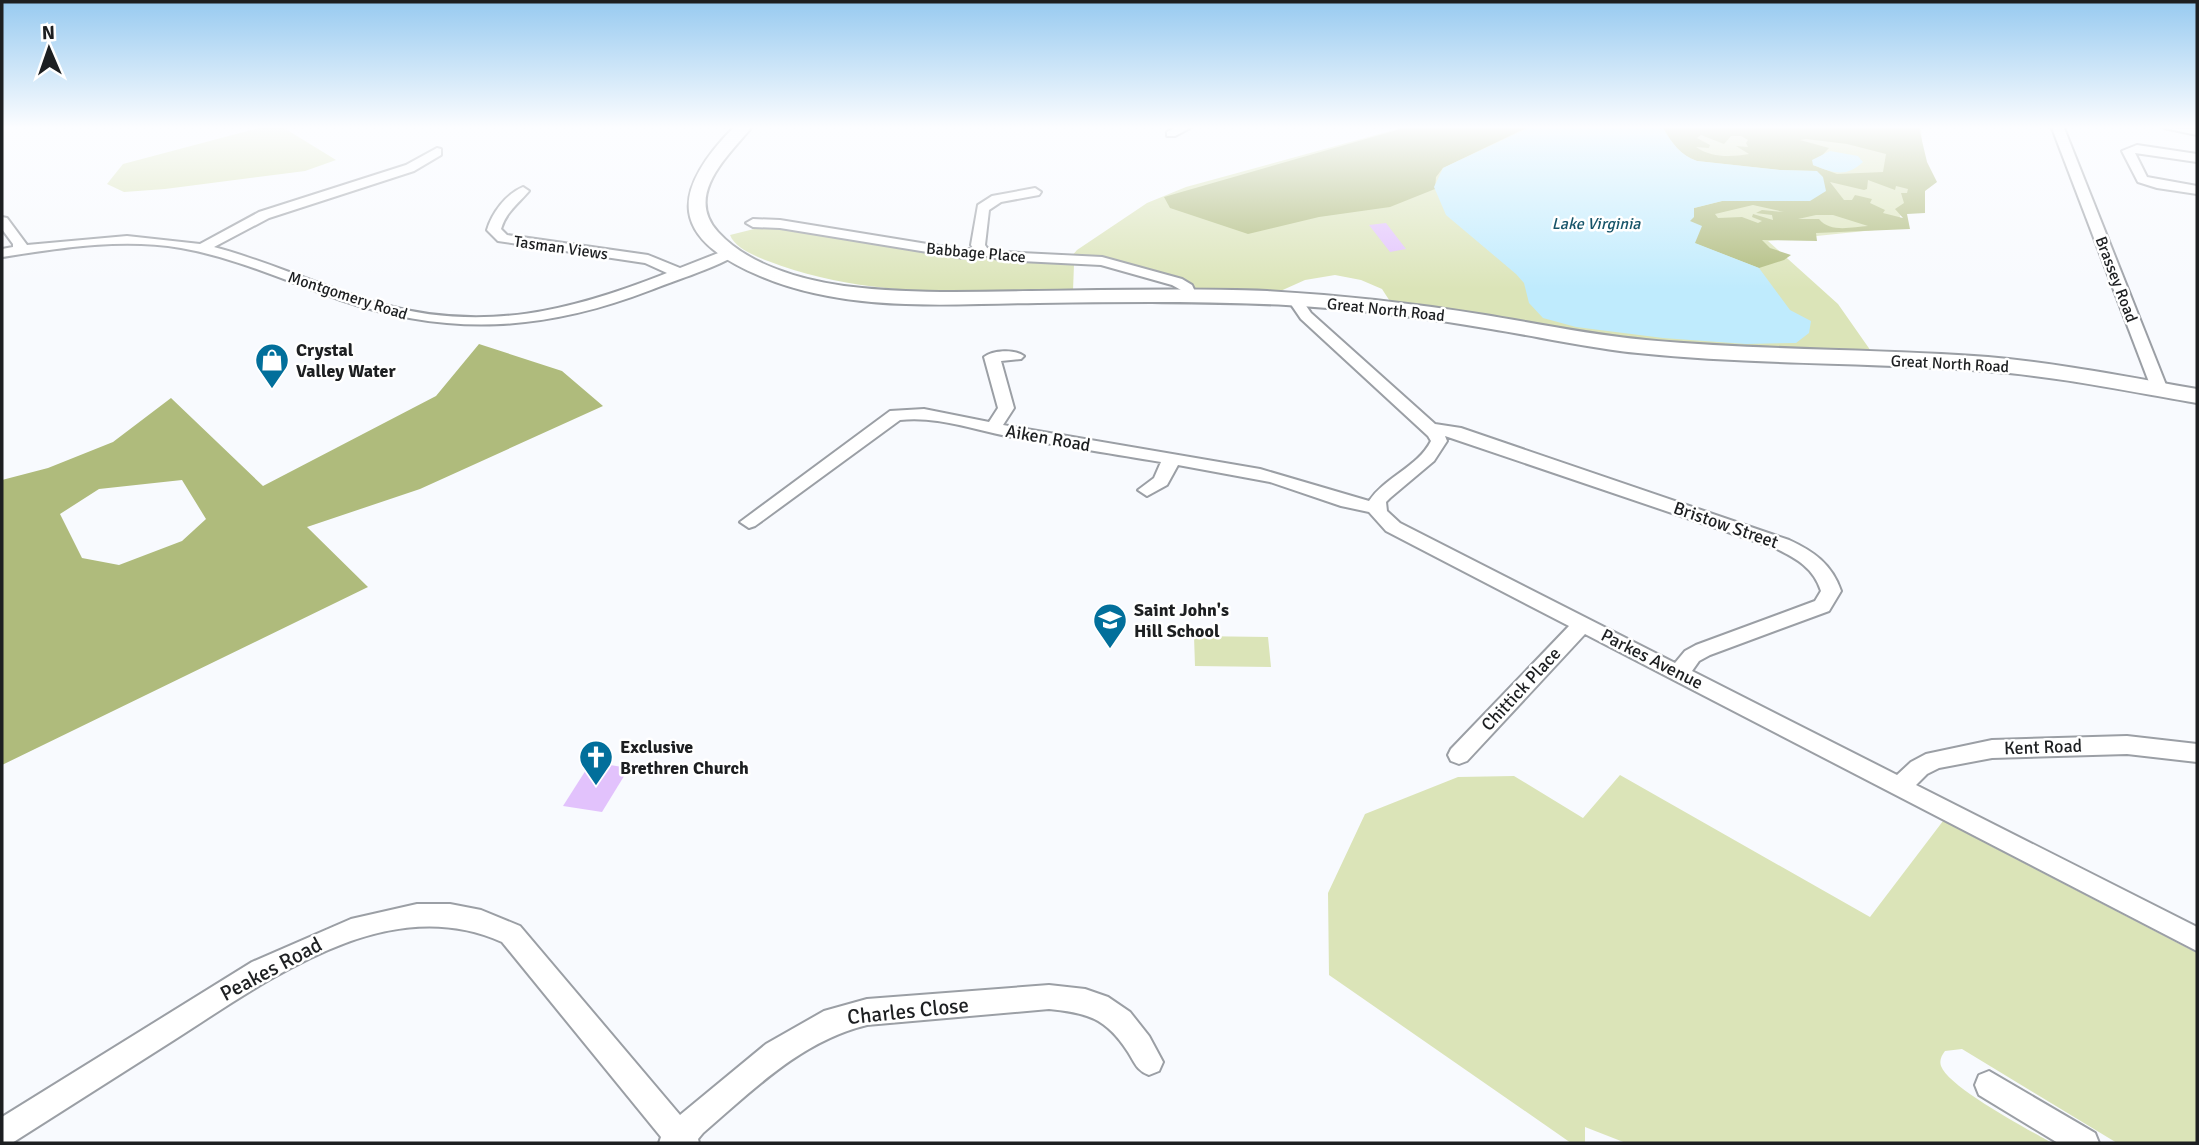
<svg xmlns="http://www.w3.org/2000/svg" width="2199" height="1145" viewBox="0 0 2199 1145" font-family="Signika,sans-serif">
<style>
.green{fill:#dbe4b8}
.forest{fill:#afbb7c;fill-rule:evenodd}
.water{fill:#bfebfd}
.building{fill:#e2c2fc}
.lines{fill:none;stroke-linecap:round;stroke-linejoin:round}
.minor-casing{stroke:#9b9fa5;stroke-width:4}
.highway-casing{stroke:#9b9fa5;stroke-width:4}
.minor{fill:#fff;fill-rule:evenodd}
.highway{fill:#fff;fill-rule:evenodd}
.labels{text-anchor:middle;stroke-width:5;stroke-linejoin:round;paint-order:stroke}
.far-water-label{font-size:16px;font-style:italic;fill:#175469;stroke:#fff}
.far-street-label{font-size:16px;fill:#1d1f21;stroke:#fff}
.poi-label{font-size:18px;font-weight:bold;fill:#1d1f21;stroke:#fff;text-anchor:start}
.street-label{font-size:18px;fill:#1d1f21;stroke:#fff}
.near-street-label{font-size:21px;fill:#1d1f21;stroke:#fff}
</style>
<rect width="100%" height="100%" fill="#f8fafe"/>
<g class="green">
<polygon points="259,128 284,128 336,160 305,171 165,189 124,192 107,184 123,164"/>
<path d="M1401 128H1921L1924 171 1894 228 1768 241 1838 304 1873 354 1663 345 1393 306 1382 289 1361 280 1335 275 1305 280 1276 293 1187 290 1180 278C1144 266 1108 262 1071 257L1077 250 1147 203 1186 187Z"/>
<path d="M778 227 978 258 1070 263 1074 264 1073 291C970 292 866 299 768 261 755 256 735 248 730 235L758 228Z"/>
<polygon points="1194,636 1268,637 1271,667 1195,666"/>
<path d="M1620 775 1870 917 1943 821 2197 953V1143H2117L1962 1049 1945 1051C1942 1055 1939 1060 1941 1066 1948 1087 2029 1130 2052 1143H1626L1585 1127V1143H1571L1329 975 1328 893 1365 814 1458 777 1514 776 1583 818Z"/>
</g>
<g class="forest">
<polygon points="1404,128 1526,128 1443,168 1436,177 1435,189 1390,207 1319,217 1248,234 1170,208 1164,197"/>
<path d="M1663 128H1919L1927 162 1937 182 1925 191V213L1907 214 1910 229 1816 233 1817 241 1762 240 1770 248 1791 255 1784 260 1759 268 1694 243 1689 221 1694 208 1722 201H1810L1817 171 1780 170 1697 161C1680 155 1672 143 1663 128ZM1701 135 1724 144 1731 136H1741L1748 140 1746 143 1748 147 1736 146 1749 154C1732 157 1711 158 1696 147L1709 148 1710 145 1697 138ZM1806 139 1847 144 1886 154 1883 172 1837 174 1813 165 1829 148 1800 140ZM1868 180 1895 190 1896 186 1908 189 1907 193H1901L1904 203 1895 209 1903 218 1883 213 1885 210 1870 203 1872 199 1855 195 1852 200H1844L1830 182 1864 190 1867 189ZM1753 205 1784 212 1762 210 1756 213 1772 215 1773 220 1753 214 1752 217 1762 221 1758 223 1742 217 1718 218 1715 214ZM1816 215H1833L1868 226C1852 227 1830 233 1819 219H1798Z"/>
<path d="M479 344 562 371 603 406 420 489 307 527 368 587 2 765V480L48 468 113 442 171 398 263 486 436 396ZM182 480 206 519 182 541 119 565 82 558 60 514 99 489Z"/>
</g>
<g class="water">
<path d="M1528 128H1663C1672 143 1680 155 1697 161L1780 170 1817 171 1823 177 1826 191 1810 201H1722L1694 208V217L1690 221 1702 226 1695 243 1759 268 1790 310 1811 321 1809 333 1796 343 1746 344 1663 338 1576 327 1543 318 1529 303 1524 283 1516 274 1446 215 1434 187 1443 168Z"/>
<path d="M1830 151 1858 156 1863 162C1845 178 1834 173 1813 165L1812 160Z"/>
</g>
<g class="building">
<polygon points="1386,223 1406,249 1390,252 1369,225"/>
<polygon points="591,762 629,768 602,812 563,806"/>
</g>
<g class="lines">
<g class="minor-casing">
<g id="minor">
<polygon points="1174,128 1190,128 1175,136 1167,136 1167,132"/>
<polygon points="2052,128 2064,128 2168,390 2166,393 2160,395 2152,390"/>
<polygon points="2164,128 2197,129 2197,135"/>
<polygon points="2137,145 2197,154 2197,162 2135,153 2147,177 2197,186 2197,194 2157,188 2138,182 2122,151"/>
<path d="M437 148 441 149V155L414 171 269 218 214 247C271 262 324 288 381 304 484 333 571 311 667 273L645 263 498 241 487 230C492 213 506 194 523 187L529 191C518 204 506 212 501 229L507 235 648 255 680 268 726 250H736L738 253C725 265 670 282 651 290 545 331 449 337 341 300 288 282 237 258 181 248 121 238 61 248 2 257V249L13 247V244L2 229V217L7 218 27 245 127 236 200 244 259 212 406 165Z"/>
<polygon points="1035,188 1041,192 1039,195 1001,202 989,210 985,245 987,248 1003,252 1102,257 1182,279 1192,285 1197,296 1195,299 1185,299 1181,290 1172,285 1101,265 1003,260 982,255 964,258 780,228 753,227 746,223 753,219 780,220 964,250 973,248 971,245 978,205 992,196"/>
<path d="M1295 296 1300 297 1311 313 1435 424 1461 428 1789 540C1813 551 1832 564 1841 591L1829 611 1710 655 1699 661 1692 671 1897 775 1911 762 1926 754 1992 740 2127 736 2197 744V762L2127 754 1992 758 1939 768 1927 774 1916 785 2197 927V951L1585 634 1467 761 1459 764 1451 761 1448 755 1451 749 1569 626 1386 531 1369 512 1341 506 1270 482 1178 465 1167 485 1147 496 1138 490 1154 478 1161 462C1110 453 1058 446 1007 436 971 429 937 416 900 420L755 526 749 528 740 522 890 411 924 409 989 422 998 408 984 357C993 350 1015 349 1024 356L1021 359 1001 361 1014 408 1003 425 1260 469 1369 501C1385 477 1418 467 1431 441L1428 436 1301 319 1288 300ZM1445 436 1775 548C1796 558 1814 568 1821 591L1815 601 1696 645 1685 651 1675 663 1400 523 1387 511 1386 502 1390 498 1434 461 1447 441Z"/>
<path d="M417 904H450L481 910 520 926 680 1115 766 1044 824 1011 867 999 1049 985 1085 989 1108 997 1130 1012 1149 1036 1163 1062 1159 1071 1149 1075C1137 1071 1135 1063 1128 1052 1106 1018 1088 1013 1049 1009L867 1025C801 1041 753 1090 703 1133L698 1139 699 1143H659L661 1137 502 942C387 890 268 980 174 1040 120 1074 66 1109 12 1143H2V1117L252 962 351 919Z"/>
<polygon points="1989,1071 2095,1133 2099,1143 2058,1143 1979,1095 1975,1085 1979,1075"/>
</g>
</g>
<g class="highway-casing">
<path id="highway" d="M733 128H751C728 156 684 195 718 232 748 265 801 280 844 286 906 294 968 292 1031 291 1109 290 1188 288 1267 291 1340 295 1413 303 1485 315 1539 324 1592 335 1646 340 1760 351 1874 348 1988 357 2058 363 2128 377 2197 389V403C2127 391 2056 376 1985 371 1869 362 1753 365 1638 353 1589 348 1540 337 1491 329 1423 317 1354 309 1286 305 1203 301 1120 302 1038 303 946 304 847 313 760 276 670 238 670 193 733 128Z"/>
</g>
<use href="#minor" class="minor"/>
<use href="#highway" class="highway"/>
</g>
<linearGradient id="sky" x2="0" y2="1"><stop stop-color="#97caf0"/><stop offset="0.44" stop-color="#fcfdff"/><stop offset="1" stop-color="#fcfdff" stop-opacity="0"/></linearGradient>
<rect width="2199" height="289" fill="url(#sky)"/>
<defs>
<g id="shop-pin" transform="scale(1.75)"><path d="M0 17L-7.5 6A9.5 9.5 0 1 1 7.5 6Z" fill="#026f9b" stroke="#fff"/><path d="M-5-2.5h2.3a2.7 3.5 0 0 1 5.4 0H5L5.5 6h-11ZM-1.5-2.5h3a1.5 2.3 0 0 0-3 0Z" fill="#fff"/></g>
<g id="school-pin" transform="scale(1.75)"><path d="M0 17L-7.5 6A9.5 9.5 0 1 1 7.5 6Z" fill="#026f9b" stroke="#fff"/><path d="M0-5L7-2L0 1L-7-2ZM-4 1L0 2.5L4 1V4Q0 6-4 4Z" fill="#fff"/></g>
<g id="church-pin" transform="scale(1.75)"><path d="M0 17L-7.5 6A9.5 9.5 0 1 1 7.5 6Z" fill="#026f9b" stroke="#fff"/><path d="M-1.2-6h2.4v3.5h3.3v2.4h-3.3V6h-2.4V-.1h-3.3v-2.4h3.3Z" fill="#fff"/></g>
</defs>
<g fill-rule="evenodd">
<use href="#shop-pin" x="272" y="360"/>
<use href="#school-pin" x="1110" y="620"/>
<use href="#church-pin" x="596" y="757"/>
</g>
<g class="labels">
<g class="far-water-label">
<text x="1596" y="229">Lake Virginia</text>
</g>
<g class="far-street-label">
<text transform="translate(561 247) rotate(8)" y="6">Tasman Views</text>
<text transform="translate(976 252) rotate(5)" y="6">Babbage Place</text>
<text transform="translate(2117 279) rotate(69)" y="6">Brassey Road</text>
<text transform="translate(348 295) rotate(18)" y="6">Montgomery Road</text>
<text transform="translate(1386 309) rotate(6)" y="6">Great North Road</text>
<text transform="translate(1950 363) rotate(3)" y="6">Great North Road</text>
</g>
<g class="poi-label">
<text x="296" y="356">Crystal<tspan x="296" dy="21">Valley Water</tspan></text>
<text x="1134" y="616">Saint John's<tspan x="1134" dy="21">Hill School</tspan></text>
<text x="620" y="753">Exclusive<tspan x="620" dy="21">Brethren Church</tspan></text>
</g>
<g class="street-label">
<text transform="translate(1048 438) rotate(10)" y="6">Aiken Road</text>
<text transform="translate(1726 525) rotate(19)" y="6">Bristow Street</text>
<text transform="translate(1652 659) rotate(27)" y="6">Parkes Avenue</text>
<text transform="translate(1521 689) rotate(-47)" y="6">Chittick Place</text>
<text transform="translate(2043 747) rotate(-2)" y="6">Kent Road</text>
</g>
<g class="near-street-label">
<text transform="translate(271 969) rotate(-28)" y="7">Peakes Road</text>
<text transform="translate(908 1011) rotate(-6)" y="7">Charles Close</text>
</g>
</g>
<rect width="2199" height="1145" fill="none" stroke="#1d1f21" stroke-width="7"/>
<g transform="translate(49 49) rotate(358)" stroke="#ffffff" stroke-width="5" paint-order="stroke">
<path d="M0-5L12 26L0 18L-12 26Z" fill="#1d1f21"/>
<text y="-10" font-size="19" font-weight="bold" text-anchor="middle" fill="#1d1f21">N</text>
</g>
</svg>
